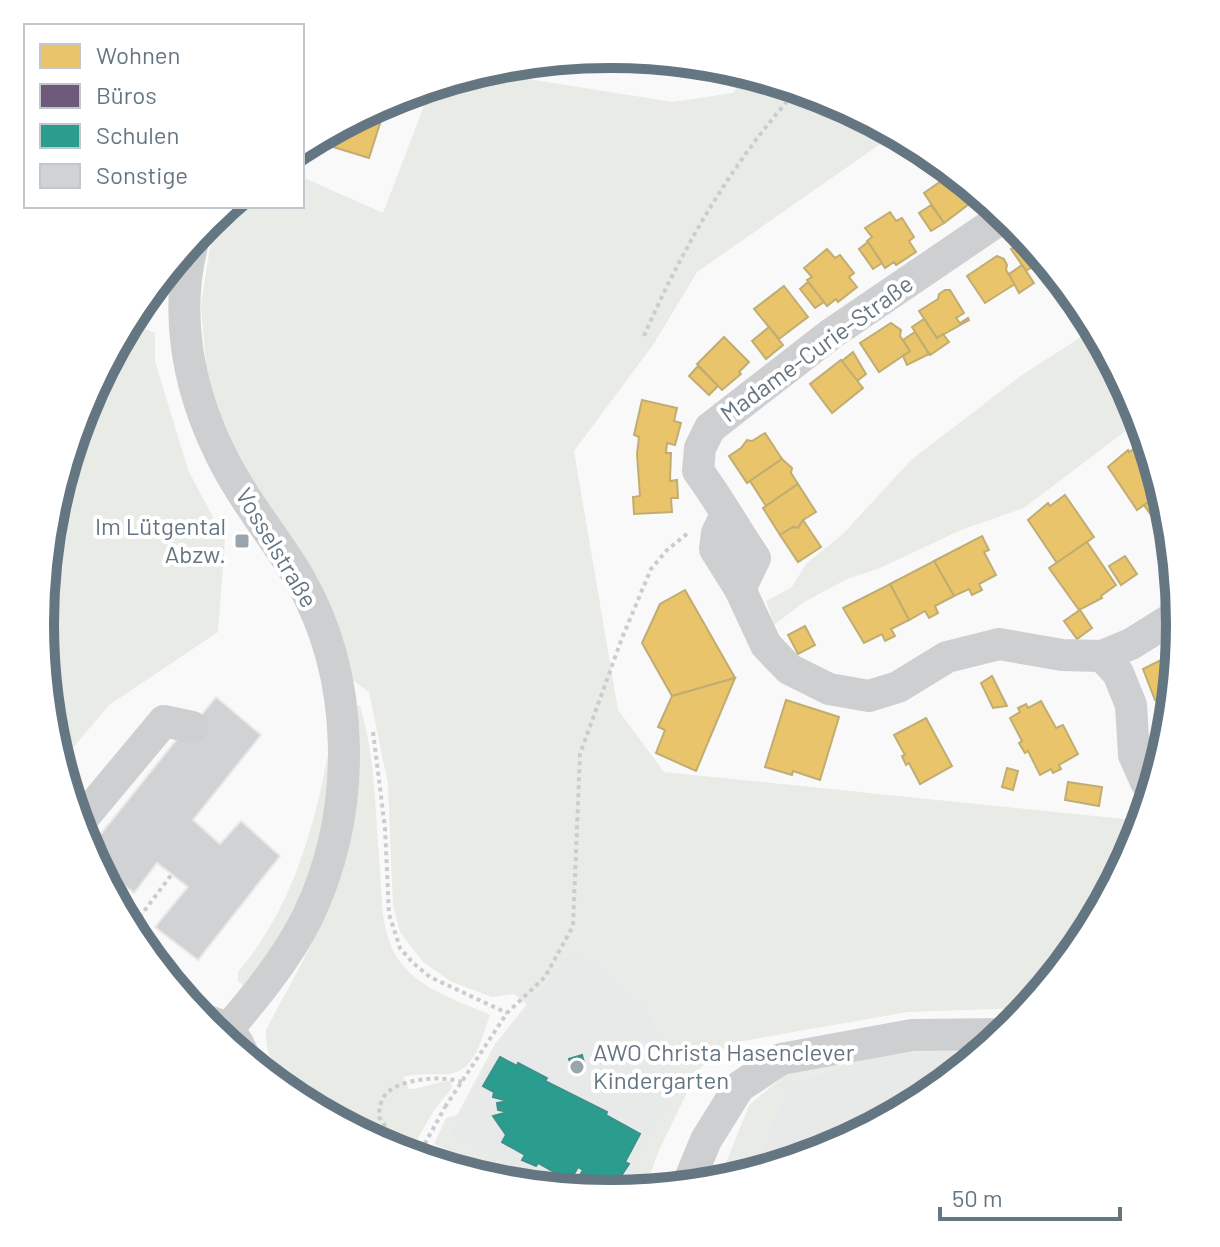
<svg xmlns="http://www.w3.org/2000/svg" width="1220" height="1247" viewBox="0 0 1220 1247" font-family="Barlow,sans-serif">
<style>
.built{fill:#e8e9e9}
.green{fill:#e8ebe6}
.homes{fill:#e9c46a;stroke:#c1ad72;stroke-width:2}
.offices{fill:#6d597a;stroke:#6b627d;stroke-width:2}
.schools{fill:#2a9d8f;stroke:#3c918b;stroke-width:2}
.building{fill:#d0d2d3;stroke:#e8e8e8;stroke-width:2}
.lines{fill:none;stroke-linecap:round;stroke-linejoin:round}
.path{stroke:#cbcccd;stroke-width:4;stroke-dasharray:4 4;stroke-linecap:butt}
.minor{stroke:#cecfd0;stroke-width:32}
.path-bridge{stroke:#cbcccd;stroke-width:4;stroke-dasharray:4 4;stroke-linecap:butt}
.poi-dot{fill:#99a4ac;stroke:#fff;stroke-width:3}
.labels{text-anchor:middle;stroke-width:8;stroke-linejoin:round;paint-order:stroke}
.street-label{font-size:24px;fill:#657683;stroke:#fff}
.poi-label{font-size:24px;fill:#657683;stroke:#fff;text-anchor:end}
.rim{fill:none;stroke:#657683;stroke-width:10}
</style>
<rect width="100%" height="100%" fill="#f9f9f9"/>
<g class="built">
<polygon points="573,948 604,966 649,1008 677,1089 620,1192 547,1187 449,1135 497,1045"/>
<polygon points="929,1050 981,1053 926,1098 828,1150 753,1173 788,1081 877,1057"/>
</g>
<g class="green">
<polygon points="484,69 502,75 673,102 733,93 743,78 744,71 829,97 896,133 697,272 653,345 574,451 618,710 664,772 1143,821 1136,842 1084,941 1028,1008 908,1012 731,1043 698,1070 660,1148 644,1190 620,1192 676,1089 649,1008 604,966 573,948 497,1045 449,1135 547,1187 507,1183 469,1164 458,1154 434,1144 446,1118 457,1115 495,1044 527,1004 514,994 492,997 450,981 423,962 400,932 393,906 388,784 369,692 350,678 227,435 213,398 206,366 201,305 210,248 223,207 302,206 302,177 383,213 432,85"/>
<polygon points="128,322 155,333 155,361 188,470 225,540 218,632 109,705 60,763 51,734 40,623 51,512 84,405"/>
<polygon points="1095,328 1137,406 1143,425 1136,423 1024,508 961,530 878,569 847,579 804,602 774,625 766,601 791,588 807,563 843,534 911,460 1022,375"/>
<path d="M356 705 360 706C376 758 375 815 380 869 382 901 381 937 401 963 420 989 461 1002 490 1015 482 1036 476 1072 448 1074 431 1075 421 1073 403 1077L409 1089C423 1089 437 1081 451 1081L452 1088 434 1110 410 1152C390 1159 375 1133 359 1124 343 1115 321 1113 307 1103 284 1086 264 1059 266 1030 296 973 331 915 348 852 360 805 355 753 356 705Z"/>
<path d="M329 749C328 767 328 787 326 805 319 860 285 948 243 985L238 981V972C292 908 314 830 329 749Z"/>
<path d="M940 1043 990 1045 981 1053C908 1046 858 1062 788 1081L753 1173 718 1183 749 1105 795 1067Z"/>
</g>
<g class="homes">
<polygon points="407,92 403,105 387,99 392,97"/>
<polygon points="387,99 383,114 369,109"/>
<polygon points="364,112 382,117 369,158 327,145 333,129"/>
<polygon points="954,172 975,189 977,198 944,223 924,193"/>
<polygon points="931,205 944,223 931,231 919,213"/>
<polygon points="890,212 896,221 902,218 914,237 909,241 916,252 896,265 894,262 885,268 867,241 872,237 865,228"/>
<polygon points="1028,238 1051,266 1047,269"/>
<polygon points="868,242 882,263 873,269 859,249"/>
<polygon points="1022,242 1037,264 1026,271 1011,249"/>
<polygon points="827,249 835,258 840,255 854,273 849,277 857,287 838,302 836,299 827,306 807,280 812,277 804,268"/>
<polygon points="997,256 1004,259 1007,265 1006,270 1015,284 985,303 967,276"/>
<polygon points="1022,265 1034,283 1019,293 1009,274"/>
<polygon points="808,282 824,302 815,308 800,289"/>
<polygon points="784,286 808,317 779,339 754,309"/>
<polygon points="945,290 950,290 964,313 956,318 960,323 968,318 969,320 937,338 919,311 938,299 939,294"/>
<polygon points="924,319 937,338 943,334 949,342 930,355 912,327"/>
<polygon points="891,323 901,330 900,336 910,351 879,372 860,343"/>
<polygon points="769,327 783,345 766,359 752,341"/>
<polygon points="915,332 929,354 907,365 903,356 910,351 903,340"/>
<polygon points="724,337 749,362 739,372 741,374 722,390 697,364"/>
<polygon points="853,352 866,374 857,381 842,361"/>
<polygon points="841,360 863,388 832,413 810,384"/>
<polygon points="698,366 718,386 709,395 689,376"/>
<polygon points="642,400 677,408 674,421 681,423 675,445 667,443 666,453 671,453 670,481 677,480 678,498 671,498 672,512 634,514 633,497 640,496 637,454 639,437 634,435"/>
<polygon points="765,433 782,459 747,483 729,456 741,448 747,440 752,441"/>
<polygon points="1145,442 1150,449 1163,492 1137,510 1108,467 1128,450 1129,452"/>
<polygon points="782,459 792,468 791,473 798,484 766,506 750,481"/>
<polygon points="798,484 816,512 803,520 798,528 793,527 780,535 763,508"/>
<polygon points="1163,492 1169,513 1172,545 1144,505"/>
<polygon points="1065,495 1094,537 1057,563 1028,520 1048,503 1050,506"/>
<polygon points="803,520 821,547 798,562 780,535 793,527 798,528"/>
<polygon points="982,536 989,550 984,552 996,575 979,584 982,590 972,595 969,589 954,596 934,561"/>
<polygon points="1087,542 1116,585 1101,596 1102,598 1079,610 1049,568"/>
<polygon points="1125,556 1137,574 1121,585 1109,566"/>
<polygon points="934,561 954,596 935,606 938,613 929,618 925,611 909,620 890,584"/>
<polygon points="890,584 909,620 891,629 895,636 885,641 882,634 864,643 843,608"/>
<polygon points="685,590 735,678 672,696 642,643 660,604"/>
<polygon points="1080,610 1092,628 1077,639 1064,621"/>
<polygon points="805,626 815,645 798,654 788,635"/>
<polygon points="1177,652 1171,717 1168,719 1158,699 1155,700 1143,669"/>
<polygon points="992,676 1007,706 993,708 981,683"/>
<polygon points="735,678 696,771 656,753 665,730 658,727 672,696"/>
<polygon points="786,700 839,717 820,780 793,771 792,775 765,767"/>
<polygon points="1041,701 1056,728 1063,725 1078,754 1059,765 1061,769 1053,773 1051,769 1040,775 1028,751 1025,753 1019,743 1022,741 1010,718 1020,712 1018,708 1026,704 1028,708"/>
<polygon points="926,718 952,766 920,784 909,763 906,765 902,756 905,755 894,735"/>
<polygon points="1007,768 1018,771 1013,790 1002,787"/>
<polygon points="1068,782 1102,787 1099,806 1065,800"/>
</g>
<polygon class="offices" points="901,1108 902,1111 827,1150 862,1131"/>
<g class="schools">
<polygon points="582,1055 585,1067 577,1070 572,1067 569,1059"/>
<polygon points="500,1057 517,1066 518,1063 547,1078 545,1081 607,1112 606,1115 640,1134 625,1162 629,1164 621,1176 618,1175 611,1187 594,1177 592,1181 580,1175 583,1170 578,1167 570,1181 538,1163 536,1166 522,1160 525,1155 502,1142 506,1135 493,1116 508,1112 498,1110 497,1103 508,1101 493,1097 494,1092 483,1086"/>
</g>
<polygon class="building" points="216,697 261,735 193,820 220,844 241,821 280,856 198,960 155,927 188,887 157,863 134,893 93,860 88,850 181,734 184,737"/>
<g class="lines">
<g class="path">
<path d="M644 336C682 248 734 159 799 88"/>
<polyline points="373,732 385,828 389,914 400,948 413,963 430,977 507,1013"/>
<polyline points="130,930 172,874"/>
<path d="M462 1082C442 1075 394 1078 383 1098 380 1104 379 1111 379 1117L392 1136 476 1176"/>
<polyline points="287,1092 303,1095 390,1135"/>
<polyline points="445,1107 507,1013 545,977 573,926 580,754 622,638 651,569 667,550 688,533"/>
</g>
<g class="minor">
<path d="M195 235C173 308 187 386 220 453 241 497 273 535 298 576 357 677 358 811 308 916 288 957 257 995 227 1030"/>
<polyline points="726,515 717,533 715,549 740,589 766,645 789,669 829,689 869,696 898,687 947,657 999,644 1062,655 1102,656 1131,644 1179,614"/>
<path d="M740 589 755 558C735 529 719 499 698 471L700 448 710 428 831 334 1006 215"/>
<polyline points="1102,656 1118,673 1131,705 1134,755 1146,782"/>
<polyline points="78,824 164,721 192,727"/>
<path d="M202 1020C224 1023 237 1036 244 1057"/>
<polyline points="687,1186 706,1140 739,1087 781,1059 912,1035 1004,1034"/>
</g>
<polyline class="path-bridge" points="417,1158 445,1107"/>
</g>
<g class="poi-dot">
<rect x="234" y="533" width="16" height="16" rx="4"/>
<circle cx="577" cy="1067" r="8"/>
</g>
<g class="labels">
<g class="street-label">
<text transform="translate(817 349) rotate(-36)" y="8">Madame-Curie-Straße</text>
<text transform="translate(276 548) rotate(59)" y="8">Vosselstraße</text>
</g>
<g class="poi-label">
<text x="226" y="535">Im Lütgental<tspan x="226" dy="28">Abzw.</tspan></text>
<text x="593" y="1061" text-anchor="start">AWO Christa Hasenclever<tspan x="593" dy="28">Kindergarten</tspan></text>
</g>
</g>
<path d="M0 0H1220V1247H0ZM54 624a556 556 0 1 1 1112 0a556 556 0 1 1-1112 0Z" fill="#fff" fill-rule="evenodd"/>
<path class="rim" d="M54 624a556 556 0 1 1 1112 0a556 556 0 1 1-1112 0Z"/>
<rect x="24" y="24" width="280" height="184" fill="#ffffff" stroke="#c1c8cd" stroke-width="2"/>
<rect x="40" y="44" width="40" height="24" fill="#e9c46a" stroke="#c1c8cd" stroke-width="2"/>
<text x="96" y="64" font-size="24" fill="#657683">Wohnen</text>
<rect x="40" y="84" width="40" height="24" fill="#6d597a" stroke="#c1c8cd" stroke-width="2"/>
<text x="96" y="104" font-size="24" fill="#657683">Büros</text>
<rect x="40" y="124" width="40" height="24" fill="#2a9d8f" stroke="#c1c8cd" stroke-width="2"/>
<text x="96" y="144" font-size="24" fill="#657683">Schulen</text>
<rect x="40" y="164" width="40" height="24" fill="#d0d2d3" stroke="#c1c8cd" stroke-width="2"/>
<text x="96" y="184" font-size="24" fill="#657683">Sonstige</text>
<path d="M940 1207v12h180v-12" fill="none" stroke="#657683" stroke-width="4"/>
<text x="952" y="1207" font-size="24" fill="#657683" stroke="#ffffff" stroke-width="6" paint-order="stroke">50 m</text>
</svg>
